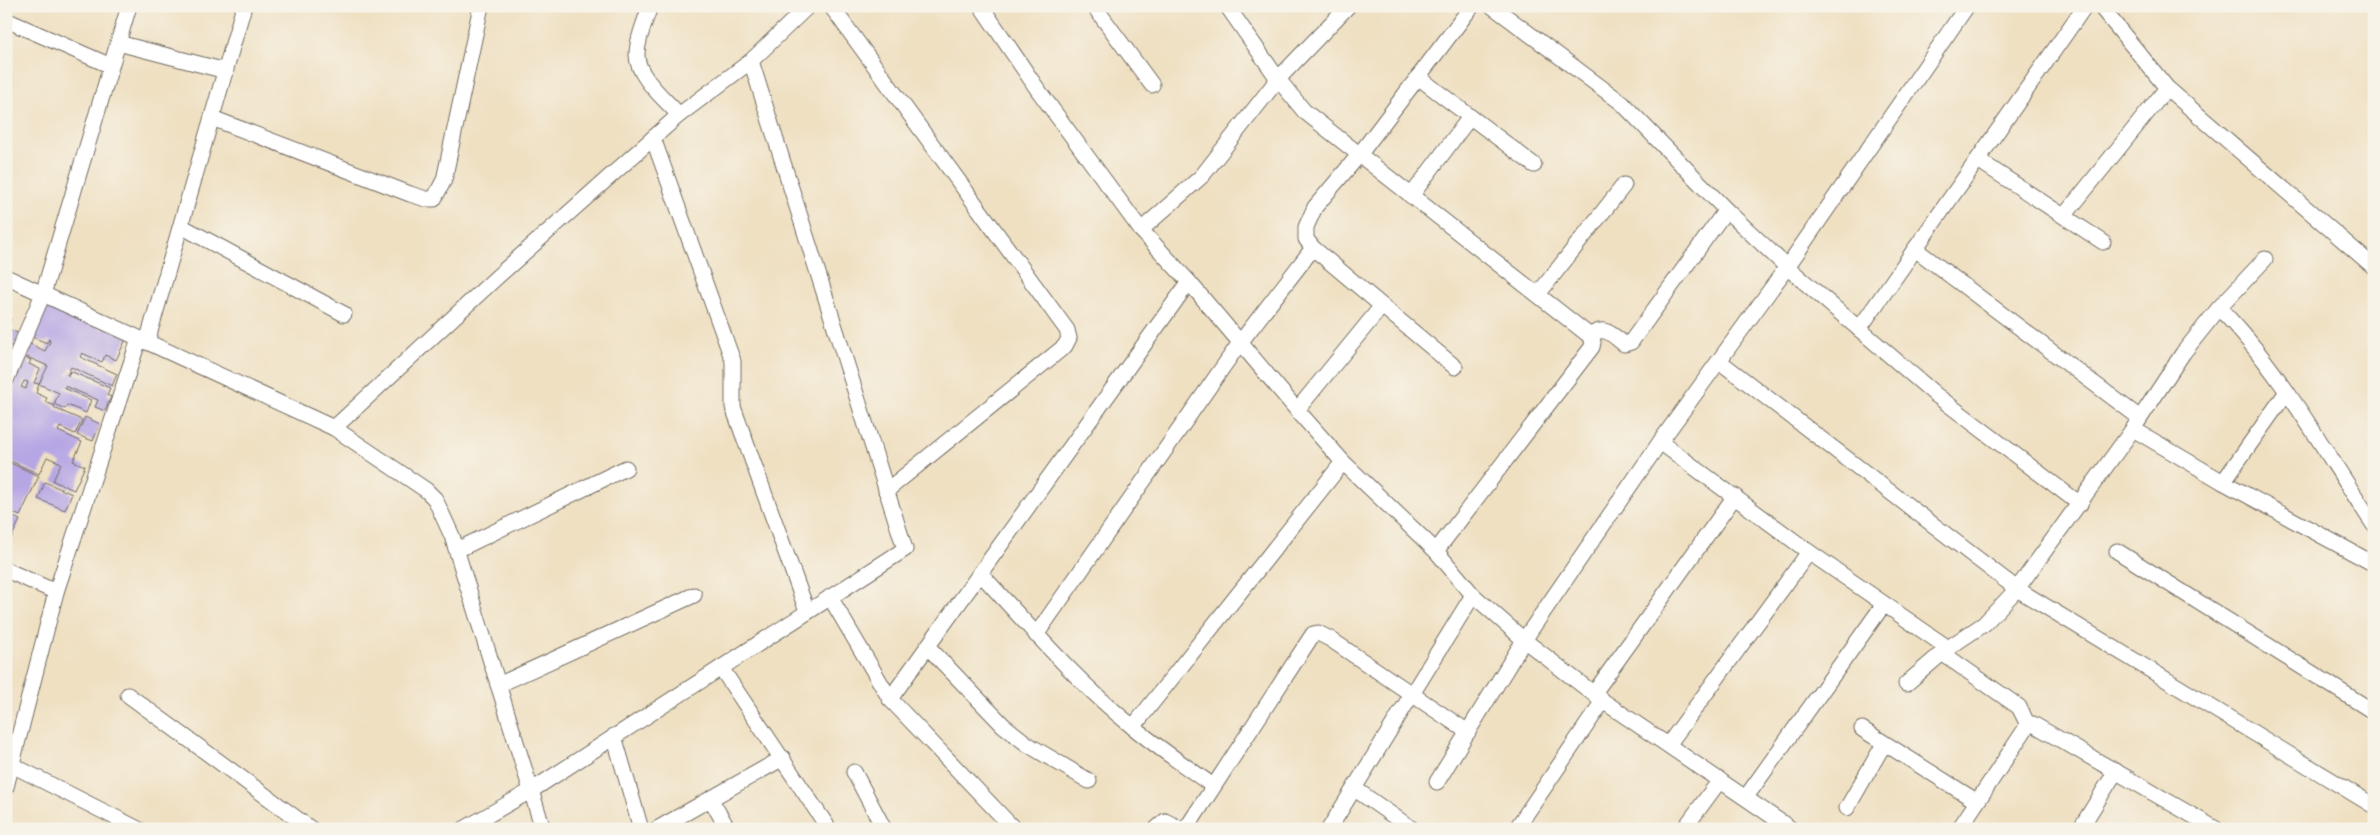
<svg xmlns="http://www.w3.org/2000/svg" width="2380" height="835" viewBox="0 0 2380 835" font-family="'Comic Neue',sans-serif">
<style>
.building{fill:#b6a6e4;fill-rule:evenodd}
.lines{fill:none;stroke-linecap:round;stroke-linejoin:round}
.minor-casing{stroke:#706a60;stroke-width:17}
.minor{stroke:#fff;stroke-width:15}
</style>
<rect width="100%" height="100%" fill="#f7f3e8"/>
<filter id="ink" filterUnits="userSpaceOnUse"><feTurbulence type="fractalNoise" baseFrequency=".02" numOctaves="2"/><feDisplacementMap in="SourceGraphic" scale="10" xChannelSelector="R" yChannelSelector="G"/><feConvolveMatrix kernelMatrix="1 2 1 2 8 2 1 2 1" color-interpolation-filters="sRGB"/></filter>
<filter id="wash" filterUnits="userSpaceOnUse"><feTurbulence type="fractalNoise" baseFrequency=".0096" numOctaves="4" result="noise"/><feDisplacementMap in="SourceGraphic" scale="20" xChannelSelector="R" yChannelSelector="G"/><feGaussianBlur stdDeviation="1.12" result="paint"/><feColorMatrix in="noise" values="0 0 0 0 0 0 0 0 0 0 0 0 0 0 0 0 0 1.4 0 .05"/><feComposite in="paint" operator="in"/></filter>
<g filter="url(#wash)">
<rect width="100%" height="100%" fill="#efe0c2"/>
<g id="blocks">
<g class="building">
<polygon points="45,297 103,330 105,326 127,337 116,360 105,355 102,362 82,353 80,357 117,374 112,386 71,367 67,375 69,375 70,371 110,388 107,395 111,397 105,411 95,407 98,400 65,386 64,388 91,400 86,413 67,405 65,409 54,404 59,393 39,384 48,366 20,354 26,342 45,351 50,342 49,339 47,343 27,335"/>
<polygon points="6,316 11,319 7,329 20,334 14,347 6,344"/>
<path d="M19 356 31 360 29 364 40 369 34 383 39 384 36 393 47 398 45 402 55 406 54 408 82 420 75 434 60 427 58 431 82 442 73 461 85 466 74 490 53 481 61 463 47 457 39 474 6 459V413L8 409 6 408V388ZM24 381 28 382 26 389 21 387Z"/>
<polygon points="85,417 100,424 93,441 77,435"/>
<polygon points="6,461 39,476 20,516 6,510"/>
<polygon points="45,482 72,494 65,510 38,499"/>
<polygon points="6,513 20,520 6,548"/>
</g>
</g>
</g>
<g filter="url(#ink)">
<use href="#blocks" fill-opacity="0" stroke="#706a60" stroke-width="1"/>
<g class="lines">
<g class="minor-casing">
<g id="minor">
<path d="M650 6C645 22 637 39 637 55 637 77 666 100 679 115"/>
<polyline points="831,6 1067,330 1069,338 1065,346 886,491"/>
<polyline points="981,6 1038,90 1141,230 1189,282 1297,410 1343,462 1436,551 1473,595 1524,640 1603,701 1791,829"/>
<polyline points="1094,6 1152,85"/>
<polyline points="1227,6 1278,79 1304,111 1590,336 1593,342 1592,347 1436,551"/>
<polyline points="1492,6 1622,103 1726,210 1787,267 1936,395 2080,504"/>
<polyline points="2100,6 2167,88 2374,267"/>
<polyline points="6,20 111,66"/>
<polyline points="118,43 226,71"/>
<polyline points="1418,77 1534,165"/>
<polyline points="212,118 410,194 426,199 434,199 444,180 481,6"/>
<polyline points="653,138 733,361 733,407 807,611"/>
<polyline points="1978,160 2103,242"/>
<polyline points="1411,196 1470,117"/>
<polyline points="2064,216 2167,88"/>
<polyline points="181,226 344,314"/>
<polyline points="1141,230 1202,176 1278,79 1348,6"/>
<polyline points="1915,249 2140,418"/>
<polyline points="6,277 334,428 426,490 435,499 452,536 543,829"/>
<polyline points="1539,293 1624,185"/>
<path d="M2219 308C2279 368 2326 454 2374 525"/>
<polyline points="1859,329 2085,6"/>
<path d="M1590 336C1605 324 1612 335 1624 344L1631 342 1726 210"/>
<polyline points="147,342 244,6"/>
<polyline points="1719,361 2017,589 2374,806"/>
<polyline points="1455,367 1313,248 1306,239 1306,227 1315,207 1359,155 1472,6"/>
<polyline points="6,380 43,294 129,6"/>
<polyline points="1297,410 1381,307"/>
<polyline points="334,428 498,276 679,115 751,61 808,6"/>
<polyline points="2133,429 2223,482 2374,564"/>
<polyline points="1660,442 1809,552 1948,648"/>
<polyline points="2223,482 2286,393"/>
<polyline points="457,550 626,468"/>
<polyline points="2117,551 2374,712"/>
<polyline points="6,570 56,592"/>
<path d="M980 573C1029 626 1077 682 1133 727 1158 748 1186 766 1213 786"/>
<polyline points="830,597 890,699 1014,829"/>
<polyline points="1036,635 1239,344 1313,248"/>
<polyline points="928,647 1003,725 1027,744 1089,781"/>
<polyline points="1942,653 2019,707 2028,725"/>
<polyline points="721,668 829,829"/>
<polyline points="1906,684 1948,648 1984,624 2017,589 2133,429 2183,353 2219,308 2265,259"/>
<polyline points="498,685 694,595"/>
<polyline points="1594,693 1735,496"/>
<polyline points="128,695 311,829"/>
<polyline points="890,699 1189,282"/>
<polyline points="1133,727 1343,462"/>
<polyline points="1862,729 1976,801"/>
<polyline points="614,736 641,829"/>
<polyline points="1668,745 1809,552"/>
<polyline points="12,765 138,829"/>
<polyline points="854,772 884,829"/>
<polyline points="1437,782 1524,640 1660,442 1787,267 1967,6"/>
<polyline points="6,787 56,592 139,339"/>
<polyline points="1355,789 1412,829"/>
<polyline points="1746,797 1884,604"/>
<polyline points="711,800 728,829"/>
<polyline points="1847,808 1884,744"/>
<polyline points="464,829 532,790 905,549 751,61"/>
<polyline points="657,829 783,758"/>
<polyline points="1156,829 1165,821 1181,829"/>
<polyline points="1186,829 1313,634 1318,633 1330,639 1468,732"/>
<polyline points="1329,829 1473,595"/>
<polyline points="1516,829 1603,701"/>
<polyline points="1684,829 1720,780"/>
<polyline points="1959,829 2028,725 2033,724 2216,829"/>
<polyline points="2080,829 2116,771"/>
</g>
</g>
<use href="#minor" class="minor"/>
</g>
</g>
<rect width="2380" height="835" fill="none" stroke="#f7f3e8" stroke-width="25"/>
</svg>
